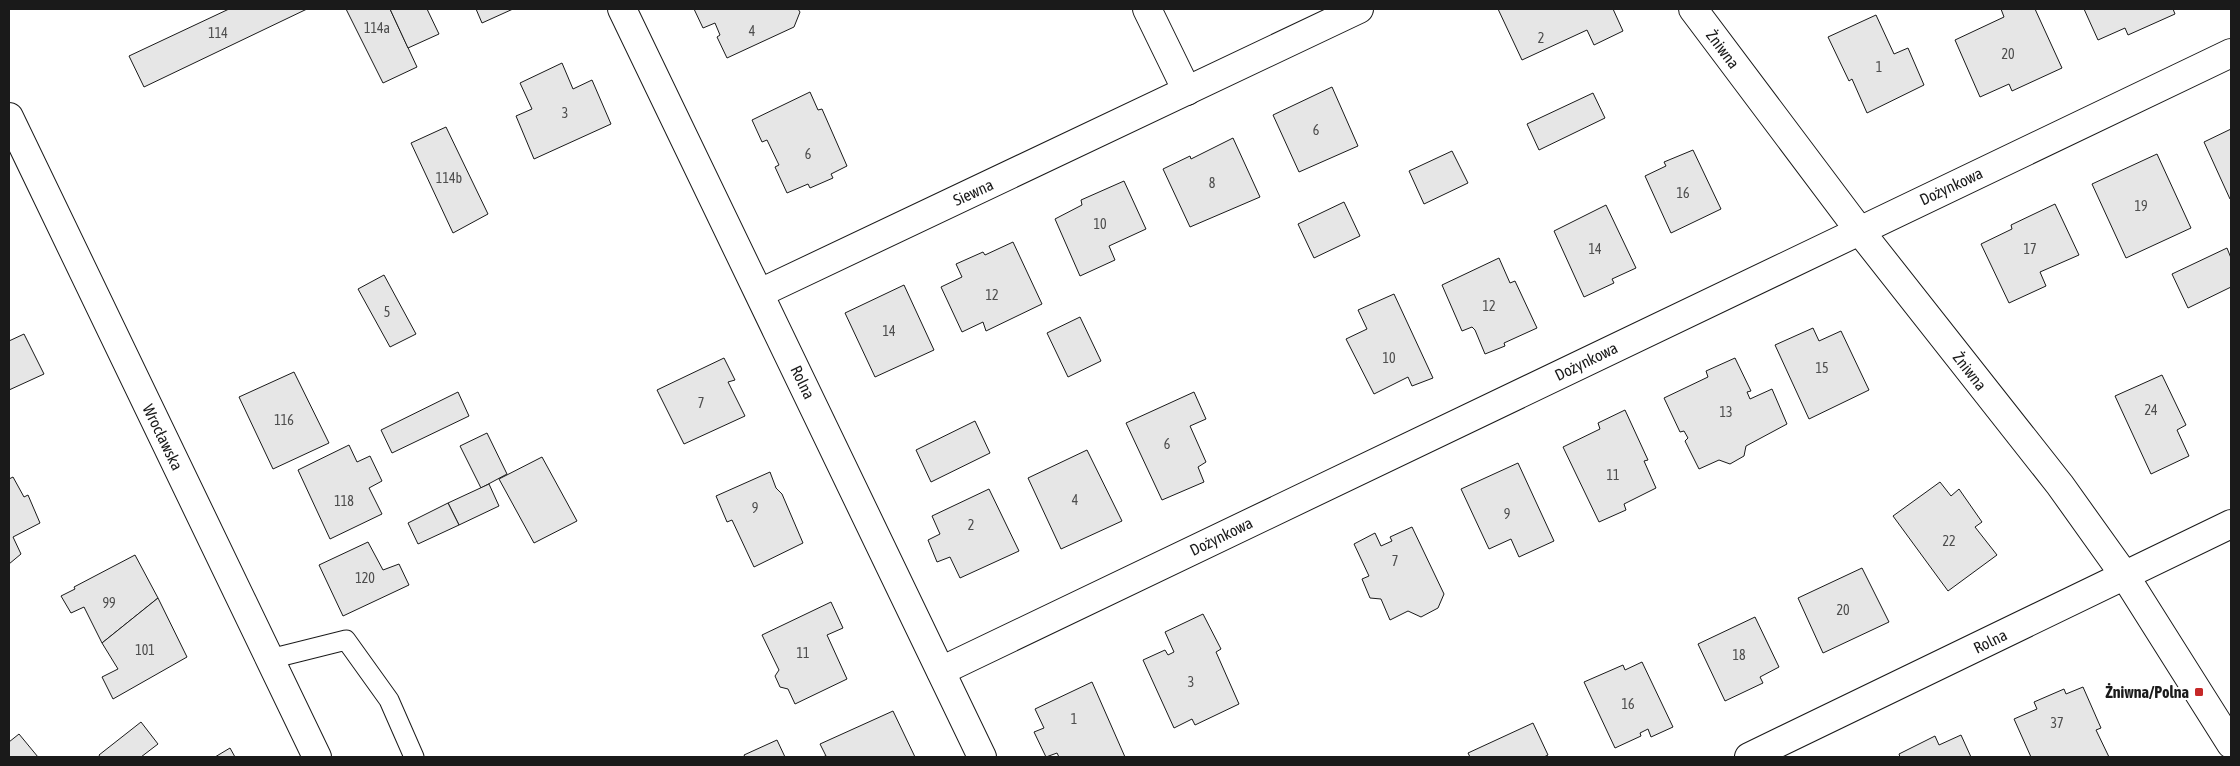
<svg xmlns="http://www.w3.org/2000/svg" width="2240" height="766" viewBox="0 0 2240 766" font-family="'Asap Condensed',sans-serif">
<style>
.building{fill:#e6e6e6;stroke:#1a1a1a}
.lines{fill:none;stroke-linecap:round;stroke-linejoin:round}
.service-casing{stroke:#1a1a1a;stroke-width:21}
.minor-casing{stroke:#1a1a1a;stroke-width:30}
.primary-casing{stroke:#1a1a1a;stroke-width:30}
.service{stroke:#fff;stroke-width:19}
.minor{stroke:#fff;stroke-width:28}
.primary{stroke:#fff;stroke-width:28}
.poi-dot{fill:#c62828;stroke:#fff;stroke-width:2}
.labels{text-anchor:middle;stroke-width:4;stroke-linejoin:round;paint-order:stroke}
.number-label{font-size:14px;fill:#4d4d4d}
.street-label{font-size:16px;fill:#1a1a1a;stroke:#fff}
.poi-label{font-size:16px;font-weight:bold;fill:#1a1a1a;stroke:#fff;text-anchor:end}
</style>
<rect width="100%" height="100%" fill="#fff"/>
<g class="building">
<polygon points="229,9 307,9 144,87 129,56"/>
<polygon points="346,9 390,9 417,67 383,83"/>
<polygon points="390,9 427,9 439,34 408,48"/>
<polygon points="476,9 513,9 482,23"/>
<polygon points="694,9 798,9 800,12 794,27 727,58 717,37 720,35 715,23 703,28"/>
<polygon points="1498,9 1613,9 1623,31 1594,45 1587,30 1522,60"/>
<polygon points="2001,9 2035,9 2062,68 2012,91 2009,84 1980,97 1955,40 2004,17"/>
<polygon points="2084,9 2173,9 2175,14 2128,35 2125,28 2098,40"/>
<polygon points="1876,15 1894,54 1908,48 1924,85 1867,113 1852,79 1849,81 1828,37"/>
<polygon points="562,63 573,89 592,80 611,124 534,159 516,116 532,109 520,83"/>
<polygon points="1332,87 1358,146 1299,172 1273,115"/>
<polygon points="810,92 818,110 822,109 847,166 831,174 833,178 810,188 808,184 787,193 775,167 779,165 767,140 762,142 752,120"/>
<polygon points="1593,93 1605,118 1539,150 1527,124"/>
<polygon points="446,127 488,214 453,233 411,143"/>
<polygon points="2231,129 2231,199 2230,199 2204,142"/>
<polygon points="1233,138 1260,197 1190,227 1163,169 1190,156 1191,159"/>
<polygon points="1693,150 1721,209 1671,233 1645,176 1666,166 1664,162"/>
<polygon points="1452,151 1468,183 1424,204 1409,171"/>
<polygon points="2157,154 2191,228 2126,258 2092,184"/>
<polygon points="1124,181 1146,229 1109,246 1115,260 1080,276 1055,219 1082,205 1081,200"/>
<polygon points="1344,202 1360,236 1314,258 1298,224"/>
<polygon points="2055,204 2079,255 2040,272 2046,286 2009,303 1981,244 2012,229 2011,225"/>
<polygon points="1606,205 1636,268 1612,279 1614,283 1584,297 1554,231"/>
<polygon points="1013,242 1042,304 986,331 983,322 962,332 941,287 962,277 956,264 983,252 985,255"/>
<polygon points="2227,248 2231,258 2231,287 2188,308 2172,274"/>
<polygon points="1499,258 1510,283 1515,281 1537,328 1504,343 1505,346 1485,354 1475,330 1472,327 1462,331 1442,285"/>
<polygon points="384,275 416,334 390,347 358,289"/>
<polygon points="904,285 934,350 875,377 845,313"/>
<polygon points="1394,294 1433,378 1412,386 1408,377 1374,394 1346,339 1367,329 1358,310"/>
<polygon points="1080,317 1101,361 1068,377 1047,333"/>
<polygon points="1813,328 1819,341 1841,331 1869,390 1809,419 1775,345"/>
<polygon points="24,334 44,374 9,390 9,341"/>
<polygon points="724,358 735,380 728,382 745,416 684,444 657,390"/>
<polygon points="1735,358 1751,391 1747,392 1750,399 1772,389 1787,424 1746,446 1744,456 1730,464 1719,460 1699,469 1685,441 1688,438 1684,431 1680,432 1664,398 1708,377 1706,371"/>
<polygon points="294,372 329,443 273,469 239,397"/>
<polygon points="2162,375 2186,425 2177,430 2189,456 2151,474 2115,396"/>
<polygon points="458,392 469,416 392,453 381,430"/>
<polygon points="1194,392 1206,419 1190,426 1206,462 1198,467 1204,482 1162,500 1126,423"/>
<polygon points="1625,410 1648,460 1644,461 1656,488 1624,504 1626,510 1599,522 1563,447 1600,429 1598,423"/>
<polygon points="975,421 990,453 931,482 916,450"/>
<polygon points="487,433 507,474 481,488 460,446"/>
<polygon points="349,445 357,462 370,456 382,481 369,488 382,514 330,539 298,470"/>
<polygon points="1087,450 1122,521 1061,549 1028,478"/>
<polygon points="542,457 577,521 534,543 499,479"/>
<polygon points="1518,463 1554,541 1519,557 1511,539 1489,549 1461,489"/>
<polygon points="770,472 776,488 782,494 803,543 754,567 732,520 727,522 716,496"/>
<polygon points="13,477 24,497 28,495 40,523 13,537 21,554 9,564 9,479"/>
<polygon points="1940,482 1951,496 1959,489 1982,522 1975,527 1997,555 1948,591 1893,516"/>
<polygon points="489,484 499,506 459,525 448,503"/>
<polygon points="989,489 1019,551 960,578 950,557 937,562 928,540 940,534 932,516"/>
<polygon points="448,503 459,525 418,544 408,523"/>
<polygon points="1412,527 1444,594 1438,608 1421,617 1408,611 1390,620 1381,599 1370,598 1362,579 1369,576 1354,544 1375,533 1381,546 1392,541 1390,537"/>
<polygon points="368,542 383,570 399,564 409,585 343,616 319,565"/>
<polygon points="135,555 158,598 102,643 84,607 71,613 61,596 75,589 74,587"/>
<polygon points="1862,568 1889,622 1823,653 1798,598"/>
<polygon points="158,598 187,657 113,699 102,677 118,669 102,643"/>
<polygon points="831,602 843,628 827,635 847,679 795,704 788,689 780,687 775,676 779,670 762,635"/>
<polygon points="1203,614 1221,649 1216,652 1239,704 1195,725 1192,719 1174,728 1143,660 1165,650 1168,655 1174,652 1165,632"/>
<polygon points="1755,617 1779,667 1760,677 1763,683 1725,701 1698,644"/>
<polygon points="1642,662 1673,727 1651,737 1648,729 1640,733 1641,736 1615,748 1584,682 1623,665 1625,670"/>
<polygon points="1092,682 1125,757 1059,757 1057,753 1046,757 1034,732 1044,728 1035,709"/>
<polygon points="2083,687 2101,728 2096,730 2109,757 2031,757 2014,719 2037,709 2034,702 2064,689 2066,694"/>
<polygon points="893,711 915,757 821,757 826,756 820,744"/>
<polygon points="141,722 158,744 141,757 100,757 99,755"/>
<polygon points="1533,723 1548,755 1544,757 1470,757 1468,753"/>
<polygon points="19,734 38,757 9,757 9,742"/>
<polygon points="1961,735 1971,757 1900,757 1899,754 1935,736 1939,745"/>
<polygon points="777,740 785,757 745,757 744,755"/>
<polygon points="230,748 235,757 215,757"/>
</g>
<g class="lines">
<g class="service-casing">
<polyline id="service" points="270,659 346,640 389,700 414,757"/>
</g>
<g class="minor-casing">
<g id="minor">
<polyline points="622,9 982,757"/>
<polyline points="1147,9 1187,91"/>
<polyline points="1693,9 1859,230 2060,485 2125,576 2231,744"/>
<polyline points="760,293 1359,9"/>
<polyline points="941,671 2231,53"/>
<polyline points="1749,757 2231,524"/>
</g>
</g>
<g class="primary-casing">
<polyline id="primary" points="9,117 317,757"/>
</g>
<use href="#service" class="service"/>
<use href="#minor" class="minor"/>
<use href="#primary" class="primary"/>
</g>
<rect class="poi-dot" x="2194" y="687" width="10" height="10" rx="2.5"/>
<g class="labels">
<g class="number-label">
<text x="377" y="33">114a</text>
<text x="752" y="36">4</text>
<text x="218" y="38">114</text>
<text x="1541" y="43">2</text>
<text x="2008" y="59">20</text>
<text x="1879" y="72">1</text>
<text x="565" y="118">3</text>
<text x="1316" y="135">6</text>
<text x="808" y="159">6</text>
<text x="449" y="183">114b</text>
<text x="1212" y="188">8</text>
<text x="1683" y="198">16</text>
<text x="2141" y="211">19</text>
<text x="1100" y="229">10</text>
<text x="1595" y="254">14</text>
<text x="2030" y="254">17</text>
<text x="992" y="300">12</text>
<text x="1489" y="311">12</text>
<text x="387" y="317">5</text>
<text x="889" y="336">14</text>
<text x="1389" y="363">10</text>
<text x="1822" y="373">15</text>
<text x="701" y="408">7</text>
<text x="2151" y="415">24</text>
<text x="1726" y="417">13</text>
<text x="284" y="425">116</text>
<text x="1167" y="449">6</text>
<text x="1613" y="480">11</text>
<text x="1075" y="505">4</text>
<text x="344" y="506">118</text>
<text x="755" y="513">9</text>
<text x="1507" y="519">9</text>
<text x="971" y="530">2</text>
<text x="1949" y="546">22</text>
<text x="1395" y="566">7</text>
<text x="365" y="583">120</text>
<text x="109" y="608">99</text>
<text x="1843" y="615">20</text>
<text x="145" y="655">101</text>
<text x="803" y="658">11</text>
<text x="1739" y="660">18</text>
<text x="1191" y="687">3</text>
<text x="1628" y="709">16</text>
<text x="1074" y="724">1</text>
<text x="2057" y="728">37</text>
</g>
<g class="street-label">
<text transform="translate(1723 49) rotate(53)" y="6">Żniwna</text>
<text transform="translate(1951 186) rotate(-25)" y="6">Dożynkowa</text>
<text transform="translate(973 192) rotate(-25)" y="6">Siewna</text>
<text transform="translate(1586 361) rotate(-26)" y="6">Dożynkowa</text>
<text transform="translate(1970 371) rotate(52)" y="6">Żniwna</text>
<text transform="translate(803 382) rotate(64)" y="6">Rolna</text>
<text transform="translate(163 437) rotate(64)" y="6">Wrocławska</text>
<text transform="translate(1221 536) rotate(-26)" y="6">Dożynkowa</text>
<text transform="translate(1990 641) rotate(-26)" y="6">Rolna</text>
</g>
<g class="poi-label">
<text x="2189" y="698">Żniwna/Polna</text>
</g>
</g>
<rect width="2240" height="766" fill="none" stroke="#1a1a1a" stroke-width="20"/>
</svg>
